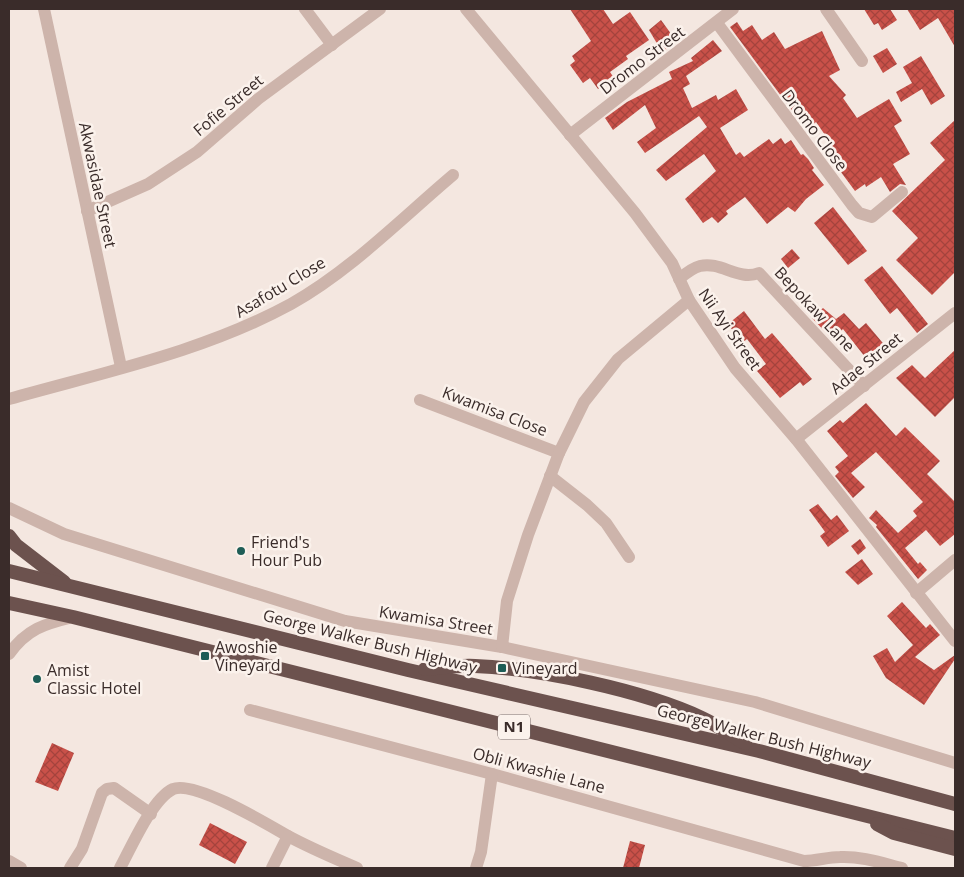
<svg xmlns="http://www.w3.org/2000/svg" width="964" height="877" viewBox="0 0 964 877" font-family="'Open Sans',sans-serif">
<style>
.building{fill:url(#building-cross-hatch)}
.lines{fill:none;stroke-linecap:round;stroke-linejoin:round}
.minor{stroke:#cdb4ab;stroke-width:12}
.tertiary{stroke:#cdb4ab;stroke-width:12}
.trunk{stroke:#6c524e;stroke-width:14}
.poi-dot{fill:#1e5d56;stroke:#fbf2ec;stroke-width:2}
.labels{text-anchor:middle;stroke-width:5;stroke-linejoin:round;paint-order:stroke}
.shield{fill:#fbf2ec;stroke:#746764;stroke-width:1}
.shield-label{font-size:15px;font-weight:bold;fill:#3a2c2a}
.street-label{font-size:16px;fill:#3a2c2a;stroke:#fbf2ec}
.poi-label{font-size:16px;fill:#3a2c2a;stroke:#fbf2ec;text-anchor:start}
</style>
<defs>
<pattern id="building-cross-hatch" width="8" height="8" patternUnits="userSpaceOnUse" patternTransform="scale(1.25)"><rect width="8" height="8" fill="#c95149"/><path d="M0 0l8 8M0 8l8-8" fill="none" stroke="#a4433d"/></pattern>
</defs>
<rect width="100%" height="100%" fill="#f4e7e0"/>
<g class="building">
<polygon points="570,9 603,9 613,24 630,12 649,40 626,56 628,59 610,72 614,78 598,89 590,78 583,83 570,65 575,61 572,56 591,41"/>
<polygon points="864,9 890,9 897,20 882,30 878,23 874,25"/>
<polygon points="907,9 955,9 955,47 938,18 920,30"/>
<polygon points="661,20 677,42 662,52 649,30"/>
<polygon points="737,22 743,31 752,25 762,40 774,32 785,49 822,31 840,70 829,76 846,95 843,98 857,118 889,99 902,121 894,126 910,154 893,164 906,185 900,184 890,192 881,177 866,187 865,184 855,191 829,156 827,158 821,149 830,142 816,122 809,128 790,108 730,27"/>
<polygon points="713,40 722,51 686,76 690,84 683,88 692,108 716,95 718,100 736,89 748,110 720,128 736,155 740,152 744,157 769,139 773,144 781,138 785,144 791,140 801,155 803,154 808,159 814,168 812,170 824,185 806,199 795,212 788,207 767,224 745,197 726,211 728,214 718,223 712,217 703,223 685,199 716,171 704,154 666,181 656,170 707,127 699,116 645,153 637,142 656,128 645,105 613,130 605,118 627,102 672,79 669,72 693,61 691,58"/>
<polygon points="887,48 897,64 883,73 873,56"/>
<polygon points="921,56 945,96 931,105 922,89 901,102 896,92 912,83 903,67"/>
<polygon points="955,120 955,272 932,295 896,260 918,238 892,211 945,160 930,143"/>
<polygon points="833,207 867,251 848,265 814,223"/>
<polygon points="792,249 800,258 788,268 781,259"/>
<polygon points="882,266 928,324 917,333 897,308 890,314 864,280"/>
<polygon points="823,308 836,319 844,313 859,329 866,323 887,348 869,362 843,329 832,339 812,318"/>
<polygon points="744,311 765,339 772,333 812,379 803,386 800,382 780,398 757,371 766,364 747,339 742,343 728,324"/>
<polygon points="955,350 955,397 935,417 896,378 912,365 925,378"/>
<polygon points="866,403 896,436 905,427 940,461 927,474 955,502 955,534 940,546 926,530 905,548 918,564 920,562 927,570 918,579 876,527 877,525 869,518 876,510 898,533 917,516 913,511 923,502 876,452 851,473 865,487 853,498 835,476 839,472 835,467 848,456 827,431 840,420 843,423"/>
<polygon points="818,504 831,520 837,515 849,531 828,547 820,536 825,532 823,529 809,510"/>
<polygon points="860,539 866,548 858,555 851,546"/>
<polygon points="862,559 873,574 858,585 845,572"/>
<polygon points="902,602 926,628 930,624 940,635 915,657 934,670 955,655 955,659 924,705 886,678 873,656 887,648 895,662 913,645 887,616"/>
<polygon points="52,743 74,753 58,791 35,782"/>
<polygon points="210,823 247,842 235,864 199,845"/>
<polygon points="630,841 645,845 639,868 623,868"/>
</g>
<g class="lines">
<g class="minor">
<polyline points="44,9 121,367"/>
<polyline points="305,9 332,45"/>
<polyline points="466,9 635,213 672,263 689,300 735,368 796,439 955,641"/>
<polyline points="826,9 862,61"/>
<polyline points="717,23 852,205 859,213 872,217 902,192"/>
<polyline points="570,135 733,9"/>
<polyline points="87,211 148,184 197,152 258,99 380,9"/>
<path d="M679 279C685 274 692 268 700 266 721 261 738 281 759 273L864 386"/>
<path d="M9 399C104 372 203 352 291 304 350 271 401 219 453 175"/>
<polyline points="420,400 559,453"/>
<polyline points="796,439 955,313"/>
<polyline points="550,476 587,505 606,523 629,557"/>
<polyline points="9,508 64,534 345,621 502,647 755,702 955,763"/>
<polyline points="916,593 955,560"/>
<polyline points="502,647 507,601 528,535 559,453 584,402 618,359 689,300"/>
<path d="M250 710 492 774 804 861C816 861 828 857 840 857 861 856 882 863 902 868"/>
<polyline points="9,861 21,868"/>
<polyline points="70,868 82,849 102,793 107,789 114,788 151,814"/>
<path d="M120 868C131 848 152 799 173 789 194 780 267 824 288 836 310 848 334 858 357 868"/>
<polyline points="272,868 288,836"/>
<polyline points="476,868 481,852 492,774"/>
</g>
<path class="tertiary" d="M9 654C27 629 44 624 73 617"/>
<g class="trunk">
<polyline points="9,536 16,545 64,582"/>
<polyline points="9,571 408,670 759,751 955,804"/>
<polyline points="9,603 73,617 955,838"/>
<path d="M425 669C441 668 458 665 475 666 541 669 642 690 702 718 717 725 731 735 745 743"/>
<polyline points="877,824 894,833 955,849"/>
</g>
</g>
<g class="poi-dot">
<circle cx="241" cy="551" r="5"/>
<rect x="200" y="651" width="10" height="10" rx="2.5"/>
<rect x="497" y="663" width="10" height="10" rx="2.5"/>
<circle cx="37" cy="679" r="5"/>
</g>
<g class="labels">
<rect class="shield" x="498" y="714.5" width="32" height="25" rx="4"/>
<g class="shield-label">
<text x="514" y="732">N1</text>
</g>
<g class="street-label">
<text transform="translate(642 60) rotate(-37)" y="6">Dromo Street</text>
<text transform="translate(228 105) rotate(-40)" y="6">Fofie Street</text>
<text transform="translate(815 130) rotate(53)" y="6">Dromo Close</text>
<text transform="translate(98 185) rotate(78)" y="6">Akwasidae Street</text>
<text transform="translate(280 287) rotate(-31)" y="6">Asafotu Close</text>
<text transform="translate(815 309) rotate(47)" y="6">Bepokaw Lane</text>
<text transform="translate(730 329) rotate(55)" y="6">Nii Ayi Street</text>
<text transform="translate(866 363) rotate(-39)" y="6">Adae Street</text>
<text transform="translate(495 411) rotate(21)" y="6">Kwamisa Close</text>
<text transform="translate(436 620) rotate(9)" y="6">Kwamisa Street</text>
<text transform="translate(370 641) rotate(14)" y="6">George Walker Bush Highway</text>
<text transform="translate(764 736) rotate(14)" y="6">George Walker Bush Highway</text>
<text transform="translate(539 770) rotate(15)" y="6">Obli Kwashie Lane</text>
</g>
<g class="poi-label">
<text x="251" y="548">Friend's<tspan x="251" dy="18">Hour Pub</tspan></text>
<text x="215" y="653">Awoshie<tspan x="215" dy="18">Vineyard</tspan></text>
<text x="512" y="674">Vineyard</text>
<text x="47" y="676">Amist<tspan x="47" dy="18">Classic Hotel</tspan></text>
</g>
</g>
<rect width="964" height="877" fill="none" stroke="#3a2c2a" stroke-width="20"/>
</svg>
